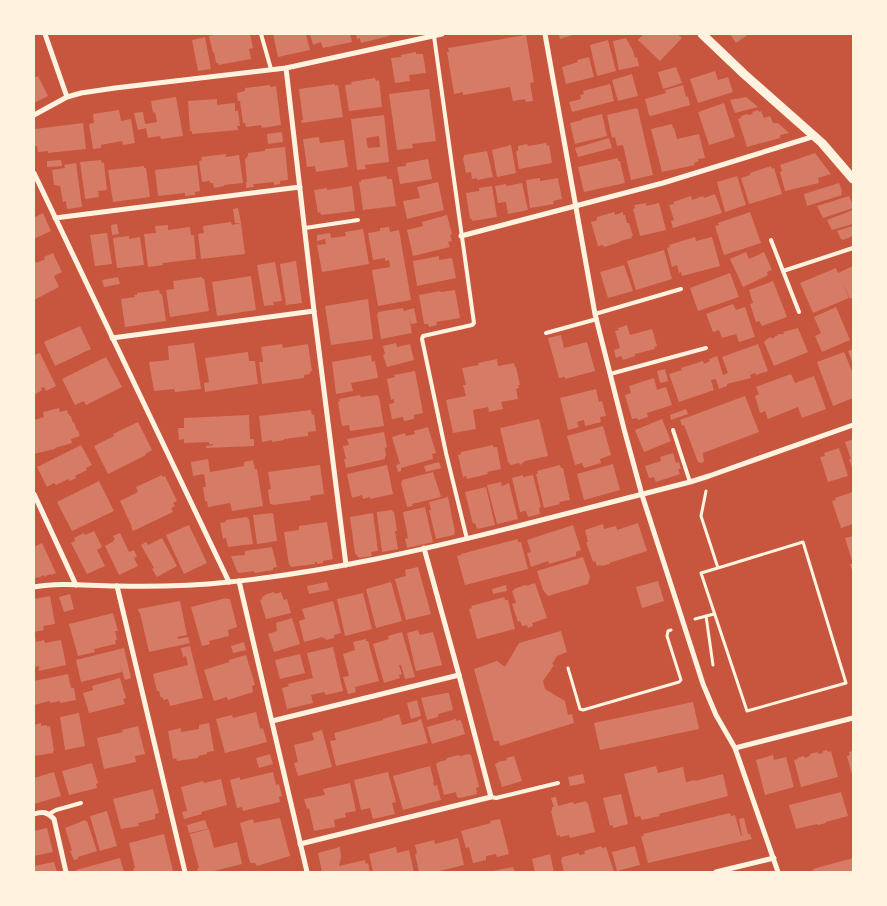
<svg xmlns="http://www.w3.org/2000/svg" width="887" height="906" viewBox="0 0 887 906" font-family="'Exo 2',sans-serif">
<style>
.building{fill:#d67c66;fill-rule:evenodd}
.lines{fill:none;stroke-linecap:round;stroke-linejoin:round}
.path{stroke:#fff3e0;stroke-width:3}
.service{stroke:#fff3e0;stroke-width:4}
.minor{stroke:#fff3e0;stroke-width:5}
.tertiary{stroke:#fff3e0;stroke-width:9}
</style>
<rect width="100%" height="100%" fill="#c8553d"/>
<g class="building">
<polygon points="220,34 250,34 253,48 249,49 251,59 218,65 218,63 216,63 214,52 213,53 209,36"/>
<polygon points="273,34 306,34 310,50 278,57"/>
<polygon points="310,34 350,34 352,42 323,48 321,42 313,45"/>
<polygon points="356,34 388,34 389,36 361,43 360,38 357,39"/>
<polygon points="559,34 576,34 560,39"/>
<polygon points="644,34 677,34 682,38 660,61 638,40"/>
<polygon points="730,34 749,34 736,43"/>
<polygon points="526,35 534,82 530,83 533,101 526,102 525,99 513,101 510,87 463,95 463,92 454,94 447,52 449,52 448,48"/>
<polygon points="205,37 211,69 198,71 192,40"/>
<polygon points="626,38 633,51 635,58 637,57 639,66 619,70 613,41"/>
<polygon points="608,40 616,71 597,76 590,45"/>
<polygon points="416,52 416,54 423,54 426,73 409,75 410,81 395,83 391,58 401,57 401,55"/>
<polygon points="589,57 594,77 566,84 562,67 578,62 577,60"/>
<polygon points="676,67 682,83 663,89 658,72"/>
<polygon points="715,71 718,80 728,77 733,92 698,103 690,79"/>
<polygon points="632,74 638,96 618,101 612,80"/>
<polygon points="38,76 48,96 34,103 34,78"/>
<polygon points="375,78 376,81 379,80 382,107 349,111 345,85 352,84 351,82"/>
<polygon points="335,84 335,86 338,85 343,117 302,123 301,120 303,120 299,89"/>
<polygon points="610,84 614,101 572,112 569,102 581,99 580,95 584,94 583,91"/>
<polygon points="270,85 270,87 276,86 281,125 262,128 261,125 246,127 245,123 243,123 240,101 238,101 237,93 245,91 245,88"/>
<polygon points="683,85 686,97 688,96 690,105 651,116 649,115 645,99 666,93 665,90"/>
<polygon points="429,89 436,141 412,144 413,148 397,150 389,94"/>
<polygon points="176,97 183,136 161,139 160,136 148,138 146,128 138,130 134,113 143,112 145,124 157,122 155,112 153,113 151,101"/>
<polygon points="746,97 758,107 735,113 730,100"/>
<polygon points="217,99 217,105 235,103 235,111 238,111 240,126 237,126 238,130 192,134 192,131 190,131 188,101"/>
<polygon points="724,103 735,137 709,145 698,112"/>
<polygon points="637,108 638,110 653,175 631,180 623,145 617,146 615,137 612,138 607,115"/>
<polygon points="119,110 121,121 131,119 135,143 123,145 122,141 101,145 101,148 93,149 89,124 94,123 93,114"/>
<polygon points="758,110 759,112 761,111 764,118 770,116 773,123 778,123 789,133 780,135 780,138 747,147 738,119 741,118 741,116 747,114 748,115 753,114 752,112"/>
<polygon points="602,114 607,136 575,144 570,123 582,120 582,119"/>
<path d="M384 115 389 162 365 165 366 169 357 170 351 119ZM379 136 380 147 368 148 366 138Z"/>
<polygon points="83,123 86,149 48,153 48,151 38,152 37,146 35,146 35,129"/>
<polygon points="672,124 673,128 674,128 677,139 699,134 705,158 698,159 699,161 694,163 695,165 662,172 651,129"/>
<polygon points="282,132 283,142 268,144 267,134"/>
<polygon points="319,137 320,143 344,140 348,167 316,172 315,166 307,167 303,139"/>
<polygon points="609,138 612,148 578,157 575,148"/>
<polygon points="546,143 547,146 549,145 552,163 519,169 516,151 518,151 518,146 527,144 528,146"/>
<polygon points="511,145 516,173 497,177 492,150"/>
<polygon points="285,147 288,179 287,180 280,181 280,184 274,185 274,182 253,184 254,187 246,188 246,182 247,182 245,159 248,156 248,153 265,151 265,149"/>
<polygon points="487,151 493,177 477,180 477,178 472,179 471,172 466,173 463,158 464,157 464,155"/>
<polygon points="815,153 831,174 818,178 819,183 785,191 780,172 782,171 780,165"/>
<polygon points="226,154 226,157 239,155 243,183 224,185 224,186 214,188 213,183 210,183 210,181 202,182 199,161 202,160 201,157"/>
<polygon points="618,158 618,161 620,161 625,183 584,192 578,167"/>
<polygon points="428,159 432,179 400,184 397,167 406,166 406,163"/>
<polygon points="61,160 62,166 47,167 47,161"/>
<polygon points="101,160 102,163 104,163 107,190 98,191 99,197 86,199 85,198 80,162"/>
<polygon points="76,163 82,207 67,209 66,201 63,202 60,186 57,186 57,185 54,185 52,170 65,168 64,165"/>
<polygon points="197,165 200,191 195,192 195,195 185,196 185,193 158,196 155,170"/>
<polygon points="144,166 144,168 146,168 150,197 113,202 108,170"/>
<polygon points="771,166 772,169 774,168 782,194 749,204 741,178 750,175 750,173"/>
<polygon points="386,176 387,179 392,179 396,206 363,210 359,182 361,182 361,180"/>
<polygon points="737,176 746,205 725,212 717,182"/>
<polygon points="540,178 540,181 558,178 562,199 553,201 554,204 530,208 526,180"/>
<polygon points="438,182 444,210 407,219 403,201 420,198 417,187"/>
<polygon points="522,183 528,210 508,214 506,202 498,203 495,186 506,184 506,186"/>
<polygon points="839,183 842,191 841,192 842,195 807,206 804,194"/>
<polygon points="352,186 355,211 321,215 320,212 318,213 314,190 327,188 327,190"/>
<polygon points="492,186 497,217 472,221 472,219 470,219 466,193 479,191 479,188"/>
<polygon points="715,194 722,213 673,228 671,221 674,220 669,205 674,204 673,202 691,196 692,200 703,196 704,198"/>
<polygon points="849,196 853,205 853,208 823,218 817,206"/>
<polygon points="646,203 646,206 659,203 666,230 640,236 633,209 635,208 634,205"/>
<polygon points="238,208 241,223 235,223 233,209"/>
<polygon points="853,210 853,224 832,230 827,220"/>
<polygon points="614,212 615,215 623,212 623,215 625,215 627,223 629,223 633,236 631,236 632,238 620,241 620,242 604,247 603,245 598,246 591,222 597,220 597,217"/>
<polygon points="750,212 761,243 724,255 715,226 719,225 718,223"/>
<polygon points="43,213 51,231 34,239 34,215 35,217"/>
<polygon points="447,215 452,234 450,235 452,241 448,242 450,247 413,256 407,230 423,226 422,222"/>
<polygon points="231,222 232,225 241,223 245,254 201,259 198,234 204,233 203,226"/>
<polygon points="117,224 119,234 112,235 111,225"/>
<polygon points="168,225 168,230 190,227 191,235 194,235 196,259 163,263 163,265 148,267 144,234 156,233 155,226"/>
<polygon points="853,226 853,236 843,240 842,239 841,239 837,231"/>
<polygon points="389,227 390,232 399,230 411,300 378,306 372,270 390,267 389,260 385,261 385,258 373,260 368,233 380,231 380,228"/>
<polygon points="363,229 369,264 322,272 317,245 326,244 325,239 317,241 317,235 330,233 331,238 346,236 345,232"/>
<polygon points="107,233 112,264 95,266 90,235"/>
<polygon points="129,236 129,239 140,237 144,265 117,268 113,238"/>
<polygon points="695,237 696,241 712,237 720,266 682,276 681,272 679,273 677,265 672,267 667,248 670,247 669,245"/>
<polygon points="664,250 672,279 636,290 627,261"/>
<polygon points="746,252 749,259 764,252 772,270 767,272 768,275 743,287 730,259"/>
<polygon points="53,253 62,272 54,276 59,287 34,300 34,258 36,263 45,259 44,257"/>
<polygon points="439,256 439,260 452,258 456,278 417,286 413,261"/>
<polygon points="296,261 302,303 286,305 280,264"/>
<polygon points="275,262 282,301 273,302 274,305 264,306 257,265"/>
<polygon points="624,265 633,291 608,298 600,272"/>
<polygon points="853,266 853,297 850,299 840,277 849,298 813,313 800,283 836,268 838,273"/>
<polygon points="730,273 739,297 698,311 690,288"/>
<polygon points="251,276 256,310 217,316 212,282"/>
<polygon points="118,277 120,284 104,287 102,280"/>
<polygon points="202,277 202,279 204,278 209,311 170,317 166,290 174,289 173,281"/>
<polygon points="773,281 787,317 762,326 759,321 756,322 750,304 753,303 749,290"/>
<polygon points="159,290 160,294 162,294 166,321 125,327 121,299 135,297 134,295 137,295 137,293"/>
<polygon points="455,290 460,318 436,322 437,325 429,327 428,324 424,324 419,295 440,291 441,292"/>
<polygon points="368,299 373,339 331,345 325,306"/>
<polygon points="733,304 736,310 745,307 755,337 739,342 736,334 722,338 719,330 713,332 706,314"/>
<polygon points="836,307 850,340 822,352 815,336 821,333 814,317"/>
<polygon points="403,308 404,311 414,308 417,323 411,324 409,317 412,333 381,339 377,314 378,314 378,312"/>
<polygon points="627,325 630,335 652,329 657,346 654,347 655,349 635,354 635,356 623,360 621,356 616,358 614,350 620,348 615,331 619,330 618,328"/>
<polygon points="80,326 91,349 55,366 44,342"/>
<polygon points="798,328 808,352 774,366 764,342 767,339 771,337 772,339 779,334 784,334 783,332"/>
<polygon points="561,335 564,348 587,342 595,371 565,379 565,377 559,378 548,338"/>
<polygon points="194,343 201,389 175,392 174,389 154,391 149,362 169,360 168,346"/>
<polygon points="396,343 397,347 410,344 414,360 387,367 383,355 385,354 383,346"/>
<polygon points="282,344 283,348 308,344 312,371 310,372 310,374 304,375 304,378 262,384 259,362 263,362 261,347"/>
<polygon points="758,344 768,371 756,375 755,373 750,375 751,378 727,384 727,386 719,389 716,379 711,380 714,390 679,402 669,374 682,370 681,368 703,361 704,364 710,361 709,359 717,356 723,375 728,373 722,357"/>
<polygon points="853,349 853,364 848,351"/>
<polygon points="248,352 249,361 255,361 258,384 205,392 204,383 209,382 205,358"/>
<polygon points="844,352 852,371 853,371 853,398 833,406 817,362"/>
<polygon points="40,353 56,386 46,391 44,387 41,388 42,390 34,395 34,355"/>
<polygon points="371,355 372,362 375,361 378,378 351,383 353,391 336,394 332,362"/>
<polygon points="106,357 122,387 86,405 84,401 75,405 62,379"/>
<polygon points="497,359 498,366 514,363 515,367 516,367 520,385 518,385 519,388 516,389 518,399 501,402 503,409 489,412 488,407 473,410 476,429 453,433 446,400 466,396 463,385 466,385 462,368 479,365 478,363"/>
<polygon points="665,369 668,381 660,383 657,371"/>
<polygon points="415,371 423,413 414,415 414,419 404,421 403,417 392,419 389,404 394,403 394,399 391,400 387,379 395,377 394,375"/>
<polygon points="791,374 795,383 814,376 826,409 802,418 798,407 768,419 765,411 760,413 755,396 759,394 756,387"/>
<polygon points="654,378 657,390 666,387 672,405 647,413 648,417 638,420 637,418 632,419 625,395 631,393 629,386"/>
<polygon points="596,389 599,402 602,401 606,416 600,417 601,422 585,426 584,420 577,422 579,427 568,430 560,398"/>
<polygon points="360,395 361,397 378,395 378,397 379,397 384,426 350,431 349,425 342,426 338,402 340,401 339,399"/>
<polygon points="745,396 759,432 703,453 704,461 702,463 698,462 684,425 682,426 680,420"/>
<polygon points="59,408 60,412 67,410 68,414 69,414 70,416 71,416 73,423 74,422 77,431 78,430 80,436 71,439 72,443 55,448 55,449 34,454 34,420 44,417 43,412"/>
<polygon points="686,409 688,414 671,420 670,415"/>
<polygon points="311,410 312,415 314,414 316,431 308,432 308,436 284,439 284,440 272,442 272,440 262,442 259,416"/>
<polygon points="249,415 250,439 254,439 254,446 206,448 206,446 213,445 213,444 209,444 209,442 184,443 184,439 179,440 178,428 184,428 184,418"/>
<polygon points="539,419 548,456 525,461 520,465 519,463 511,465 508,462 500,428"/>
<polygon points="662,419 671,441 644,452 635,430"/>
<polygon points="138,422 152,450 145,454 146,455 108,474 94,446 114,436 113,434"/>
<polygon points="603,426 611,455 600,459 601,463 584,468 582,463 575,465 567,436"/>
<polygon points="428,427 436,453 432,454 433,459 401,468 401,471 398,472 396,465 400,464 392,437 405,433 406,436 415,434 414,431"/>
<polygon points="384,432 387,447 385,448 386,456 385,456 385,459 346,468 344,459 346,459 343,446 349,445 347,439"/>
<polygon points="853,439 853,470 849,459 851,459 845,442"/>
<polygon points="81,445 92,465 86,468 87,470 75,476 76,478 70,481 68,479 56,485 54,483 47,487 37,467"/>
<polygon points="493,445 493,447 497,447 501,469 487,472 488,474 467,479 466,476 463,477 458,455 461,454 461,452"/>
<polygon points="839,448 848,476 828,482 820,457 825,456 824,453"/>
<polygon points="673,453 676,463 679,462 681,469 678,469 680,474 656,482 654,477 649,478 645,466 661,461 660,457"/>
<polygon points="208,459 210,472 244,466 244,462 253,460 255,469 257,469 263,506 232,511 230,503 208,507 207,501 205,501 203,487 206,487 204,474 193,476 191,462"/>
<polygon points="439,462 441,468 426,472 424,466"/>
<polygon points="613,464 620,490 584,500 577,474"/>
<polygon points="320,465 324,494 310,496 311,500 273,505 272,504 270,504 268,490 271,489 268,472"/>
<polygon points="387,465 393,494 370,499 370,497 363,499 362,495 352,498 347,474"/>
<polygon points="560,465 561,468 563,468 570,500 559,502 560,504 544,508 536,474 538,474 537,471"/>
<polygon points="433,472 441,497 412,504 413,506 407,507 401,483 402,482 402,480"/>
<polygon points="162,475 163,477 165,476 177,501 173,503 175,506 171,508 173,512 133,531 131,527 132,527 120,501 138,492 136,487"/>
<polygon points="523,475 523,477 533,475 541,507 539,508 540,514 528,517 526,511 534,509 520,512 512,478"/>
<polygon points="99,481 114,511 72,531 57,502"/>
<polygon points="501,482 502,486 509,483 518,519 497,524 487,485"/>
<polygon points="486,487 495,525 477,529 475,523 473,524 465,492"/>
<polygon points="853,492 853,524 841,528 832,501 836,500 835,498"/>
<polygon points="448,497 455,532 454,535 436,539 429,510 431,510 429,502"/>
<polygon points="425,507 433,542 407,548 405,539 408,538 403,512"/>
<polygon points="392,510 393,512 394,512 397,531 395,531 398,549 382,552 377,514 377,512"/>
<polygon points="273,513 277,541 257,544 253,515"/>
<polygon points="373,513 378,551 371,552 372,556 359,558 355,553 350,517"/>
<polygon points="247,517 248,519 249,519 253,544 228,547 226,538 223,539 220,523 226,522 226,520"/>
<polygon points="327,522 333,559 323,561 323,563 317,564 317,562 315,562 315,564 291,567 290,565 289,565 284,532 299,530 299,526"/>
<polygon points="638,523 647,551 609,563 610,564 601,566 601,565 597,566 595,561 593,562 586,542 588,542 585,530 603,524 604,529 616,526 617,530"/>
<polygon points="189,525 207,563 184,574 166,535"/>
<polygon points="573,525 581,550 576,552 576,556 549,564 548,561 531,567 527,553 531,552 527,540"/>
<polygon points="94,531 102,547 97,550 105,566 87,574 71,543 75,541 74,538 84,533 85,535"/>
<polygon points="120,533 129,552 134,550 137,557 134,558 138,566 119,575 105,546 114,541 113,540 115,539 113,536"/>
<polygon points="853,536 853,573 850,564 853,564 845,538"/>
<polygon points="162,538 177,566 157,577 152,569 154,568 141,545 146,542 148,545"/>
<polygon points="518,539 518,542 521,542 528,569 465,585 457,556 461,555 461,554"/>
<polygon points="42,543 56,573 51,575 50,574 44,577 44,575 38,578 38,577 35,578 34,577 34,547"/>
<polygon points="272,547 277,567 273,568 273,570 255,573 254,571 239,573 237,571 231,556 245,555 245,551"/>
<polygon points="583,557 590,577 588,584 548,596 543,590 537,571"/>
<polygon points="418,567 431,614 406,620 395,579 406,576 405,570"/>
<polygon points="658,581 664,601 642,608 636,587"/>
<polygon points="327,582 329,590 309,594 307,586"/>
<polygon points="391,582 402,621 376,628 366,589"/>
<polygon points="535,583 547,618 532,623 533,626 528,628 527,625 522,626 520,621 518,622 512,604 516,603 512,591 514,590 514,589 525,585 526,586"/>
<polygon points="506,585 507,591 493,594 492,589"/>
<polygon points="274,592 275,594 281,592 284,600 287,599 291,613 266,619 260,600 262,599 262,597 265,596 264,595"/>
<polygon points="363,593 372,629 345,636 337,599"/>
<polygon points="70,594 74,609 64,612 59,597"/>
<polygon points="50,596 55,624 43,626 44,630 34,632 34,599"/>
<polygon points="504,597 505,600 508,600 515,629 477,639 469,609 472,608 471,606"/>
<polygon points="226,598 227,599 230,599 237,627 228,630 229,636 209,641 210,644 202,646 191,607"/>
<polygon points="180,601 187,635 177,637 178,639 188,637 190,643 149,652 140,613 139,613 138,609"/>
<polygon points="333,601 341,633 334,635 334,638 326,640 325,638 323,639 323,637 304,642 299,621 305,619 302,609"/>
<polygon points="113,613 118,631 115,631 117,640 115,640 116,644 94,649 95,652 78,656 69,624"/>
<polygon points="292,618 300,644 274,652 268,634 277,631 276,623"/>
<polygon points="418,630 420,635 433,632 442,665 416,671 407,633"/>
<polygon points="561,631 567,652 557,656 552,664 554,665 543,681 545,689 565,701 568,715 572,714 574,723 500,746 499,741 494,741 474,669 497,661 505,667 519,643"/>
<polygon points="402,632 415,677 405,679 401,665 399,665 402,674 399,675 400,678 384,683 373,644 389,639 388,636"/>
<polygon points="34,636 35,636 36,642 44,640 45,643 61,640 66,665 39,671 39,666 34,667"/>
<polygon points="366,639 366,641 368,641 379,681 355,687 356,692 348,694 343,677 349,676 343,654 355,650 353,642"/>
<polygon points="244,642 246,650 233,653 231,646"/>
<polygon points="190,646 203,698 170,706 168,699 163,700 163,697 161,698 159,691 157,691 153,674 188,665 186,656 183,657 181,648"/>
<polygon points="333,647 343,691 326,695 324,692 311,695 313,703 287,709 282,688 289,686 288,684 313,678 307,653"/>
<polygon points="124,648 131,678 125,680 120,664 122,672 81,682 76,660"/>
<polygon points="300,654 305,673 280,679 275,660"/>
<polygon points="246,655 255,685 252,686 253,692 228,700 227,697 214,701 204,670 229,662 229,660"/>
<polygon points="68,674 71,688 74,688 76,700 60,703 60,701 50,703 50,701 34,705 34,681"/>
<polygon points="120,678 126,698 123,699 125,704 89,713 83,693 93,690 92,686"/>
<polygon points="446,693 449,693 453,710 438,714 438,717 427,720 421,698"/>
<polygon points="417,700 421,716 411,719 407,703"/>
<polygon points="693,702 699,729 600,750 594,723"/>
<polygon points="256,712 260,729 263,728 267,742 225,753 216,719 232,715 233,718"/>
<polygon points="79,713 85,746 65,750 60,717"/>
<polygon points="399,714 402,725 418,721 418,720 421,719 428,743 336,766 330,741 336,740 334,733 383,720 383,719"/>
<polygon points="456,719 456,721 461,720 465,734 432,744 427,727"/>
<polygon points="41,723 41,726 47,725 47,727 50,726 54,751 53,751 53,753 34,756 34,725"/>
<polygon points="209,723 214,751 207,752 207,754 198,756 198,758 177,761 176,758 173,759 168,731 181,728 181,732 199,729 199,725"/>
<polygon points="138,726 145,754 135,756 136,762 104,769 97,738 123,732 122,730"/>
<polygon points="322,730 332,767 298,776 294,763 298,762 294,745 314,740 312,733"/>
<polygon points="827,750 828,752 831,751 838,777 801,787 794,760 798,759 797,758 804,756 805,758 810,756 810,754 818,752 818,754 823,753 823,751"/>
<polygon points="853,751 853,778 847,756 850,755 849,752"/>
<polygon points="270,754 273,764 259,768 256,758"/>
<polygon points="468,754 471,755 479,787 476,788 477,794 460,798 457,797 456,792 444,795 436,764 439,762 446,760 447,758 458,755 461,756"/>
<polygon points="773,755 774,760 786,757 794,787 765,795 756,760"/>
<polygon points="514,756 522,781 502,787 495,764 498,763 498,762 507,760 506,758"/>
<polygon points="92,763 98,783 96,784 97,788 69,795 62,771"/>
<polygon points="430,766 434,782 433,782 434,786 437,785 441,800 403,810 393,776"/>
<polygon points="656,766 658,773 683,767 686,782 695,780 695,781 723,774 728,796 659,814 660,816 642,820 640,816 635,817 624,774"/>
<polygon points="54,772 61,796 34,804 34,778"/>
<polygon points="273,772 276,785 279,784 282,796 279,797 280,802 243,811 242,807 237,808 230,780 240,777 240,780"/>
<polygon points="388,772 396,802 392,803 395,814 373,819 370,808 361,810 354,780"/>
<polygon points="583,774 585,783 570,786 568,777"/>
<polygon points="221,779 227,805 201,812 202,814 184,819 182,812 187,811 181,787 203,781 204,783"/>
<polygon points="350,783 356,811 345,813 346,817 334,820 335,827 314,831 309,808 307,809 304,799 325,795 323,789"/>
<polygon points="153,789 159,813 155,814 155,819 138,823 139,826 121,829 113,799"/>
<polygon points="841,792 848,816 826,822 826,823 818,825 817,824 796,829 789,805"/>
<polygon points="621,794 628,824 613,828 613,825 610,826 603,798"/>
<polygon points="556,797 558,806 573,802 574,804 586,801 587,804 588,803 595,832 570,838 569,835 560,837 560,835 557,836 551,811 552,811 552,807 554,807 551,798"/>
<polygon points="107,811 117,846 100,851 90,816"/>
<polygon points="730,813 731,816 735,815 741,836 742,836 739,819 744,818 748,834 750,834 752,839 648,863 641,836 644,836 643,834"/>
<polygon points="280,818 290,856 257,866 255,863 250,863 240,823 253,819 254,823"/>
<polygon points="500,819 509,854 497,857 496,854 486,856 486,860 473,863 469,847 466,848 461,831 491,823 490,821"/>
<polygon points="85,820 86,822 87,821 97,851 78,857 78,859 74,860 70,851 72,850 65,828"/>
<polygon points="205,820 208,829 189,833 187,825"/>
<polygon points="47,828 53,852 34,856 34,831"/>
<polygon points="209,829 214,848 237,842 242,864 210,872 198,872 197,868 199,868 190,834"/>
<polygon points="164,834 173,871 166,872 134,872 133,868 135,868 129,843"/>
<polygon points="458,838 464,865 435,872 419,872 415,854 417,853 415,845 434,840 435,844"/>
<polygon points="601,846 602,848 606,847 614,872 564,872 561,860 562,859 562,857 579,853 579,855 585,854 584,851"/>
<polygon points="635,846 640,865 617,871 612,852"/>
<polygon points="340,847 341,857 339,866 365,860 366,864 368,863 370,872 322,872 318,853"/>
<polygon points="396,847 397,853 409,850 414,872 373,872 369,854"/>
<polygon points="550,854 554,872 535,872 532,859"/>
<polygon points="120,858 124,872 77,872 76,870"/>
<polygon points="853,858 853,872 814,872 813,869"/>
<polygon points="54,862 57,872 34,872 34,866"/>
<polygon points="513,867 515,872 494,872 493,871"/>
</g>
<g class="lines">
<g class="path">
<polyline points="706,491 701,516 718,568 803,542 846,683 747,711 701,573 718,568"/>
<polyline points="706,616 713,665"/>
<polyline points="695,619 714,614"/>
<polyline points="568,668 580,709 583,710 679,682 681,680 667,636 668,631 671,630"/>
</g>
<g class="service">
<polyline points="261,34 271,69"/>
<polyline points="434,36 474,323 472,325 423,336 422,339 446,453 467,539"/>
<polyline points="305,228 358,220"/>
<polyline points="771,240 783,271"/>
<polyline points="799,312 783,271 853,248"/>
<polyline points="595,314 681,289"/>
<polyline points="546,333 597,319"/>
<polyline points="610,374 706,348"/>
<polyline points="673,430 690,482"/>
<polyline points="491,797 496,798 558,783"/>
<polyline points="49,814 56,810 81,803"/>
</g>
<g class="minor">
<polyline points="45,34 67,97"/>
<polyline points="545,34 595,314 624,429 642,495 703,684 716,715 735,748 778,872"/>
<polyline points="286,68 314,311 346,565"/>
<polyline points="34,115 67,97 81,93 115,88 286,68 442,34"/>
<polyline points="34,173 229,582"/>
<polyline points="55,218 300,187"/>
<polyline points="461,236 663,183 815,136"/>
<polyline points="112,338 314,311"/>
<polyline points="34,494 76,585"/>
<polyline points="239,581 307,872"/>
<polyline points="117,586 185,872"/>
<path d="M34 587C61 582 89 586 116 586 154 587 192 586 229 582 327 572 423 550 518 526 575 511 633 497 690 482L709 476 853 425"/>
<polyline points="272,721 459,675"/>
<polyline points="735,748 853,718"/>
<path d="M34 814C43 811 47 812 54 819L66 872"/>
<polyline points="300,844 491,797 459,675 424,548"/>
<polyline points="716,872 774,858"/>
</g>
<polyline class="tertiary" points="702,34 744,74 822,143 853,179"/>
</g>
<rect width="887" height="906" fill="none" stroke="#fff3e0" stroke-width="70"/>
</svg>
